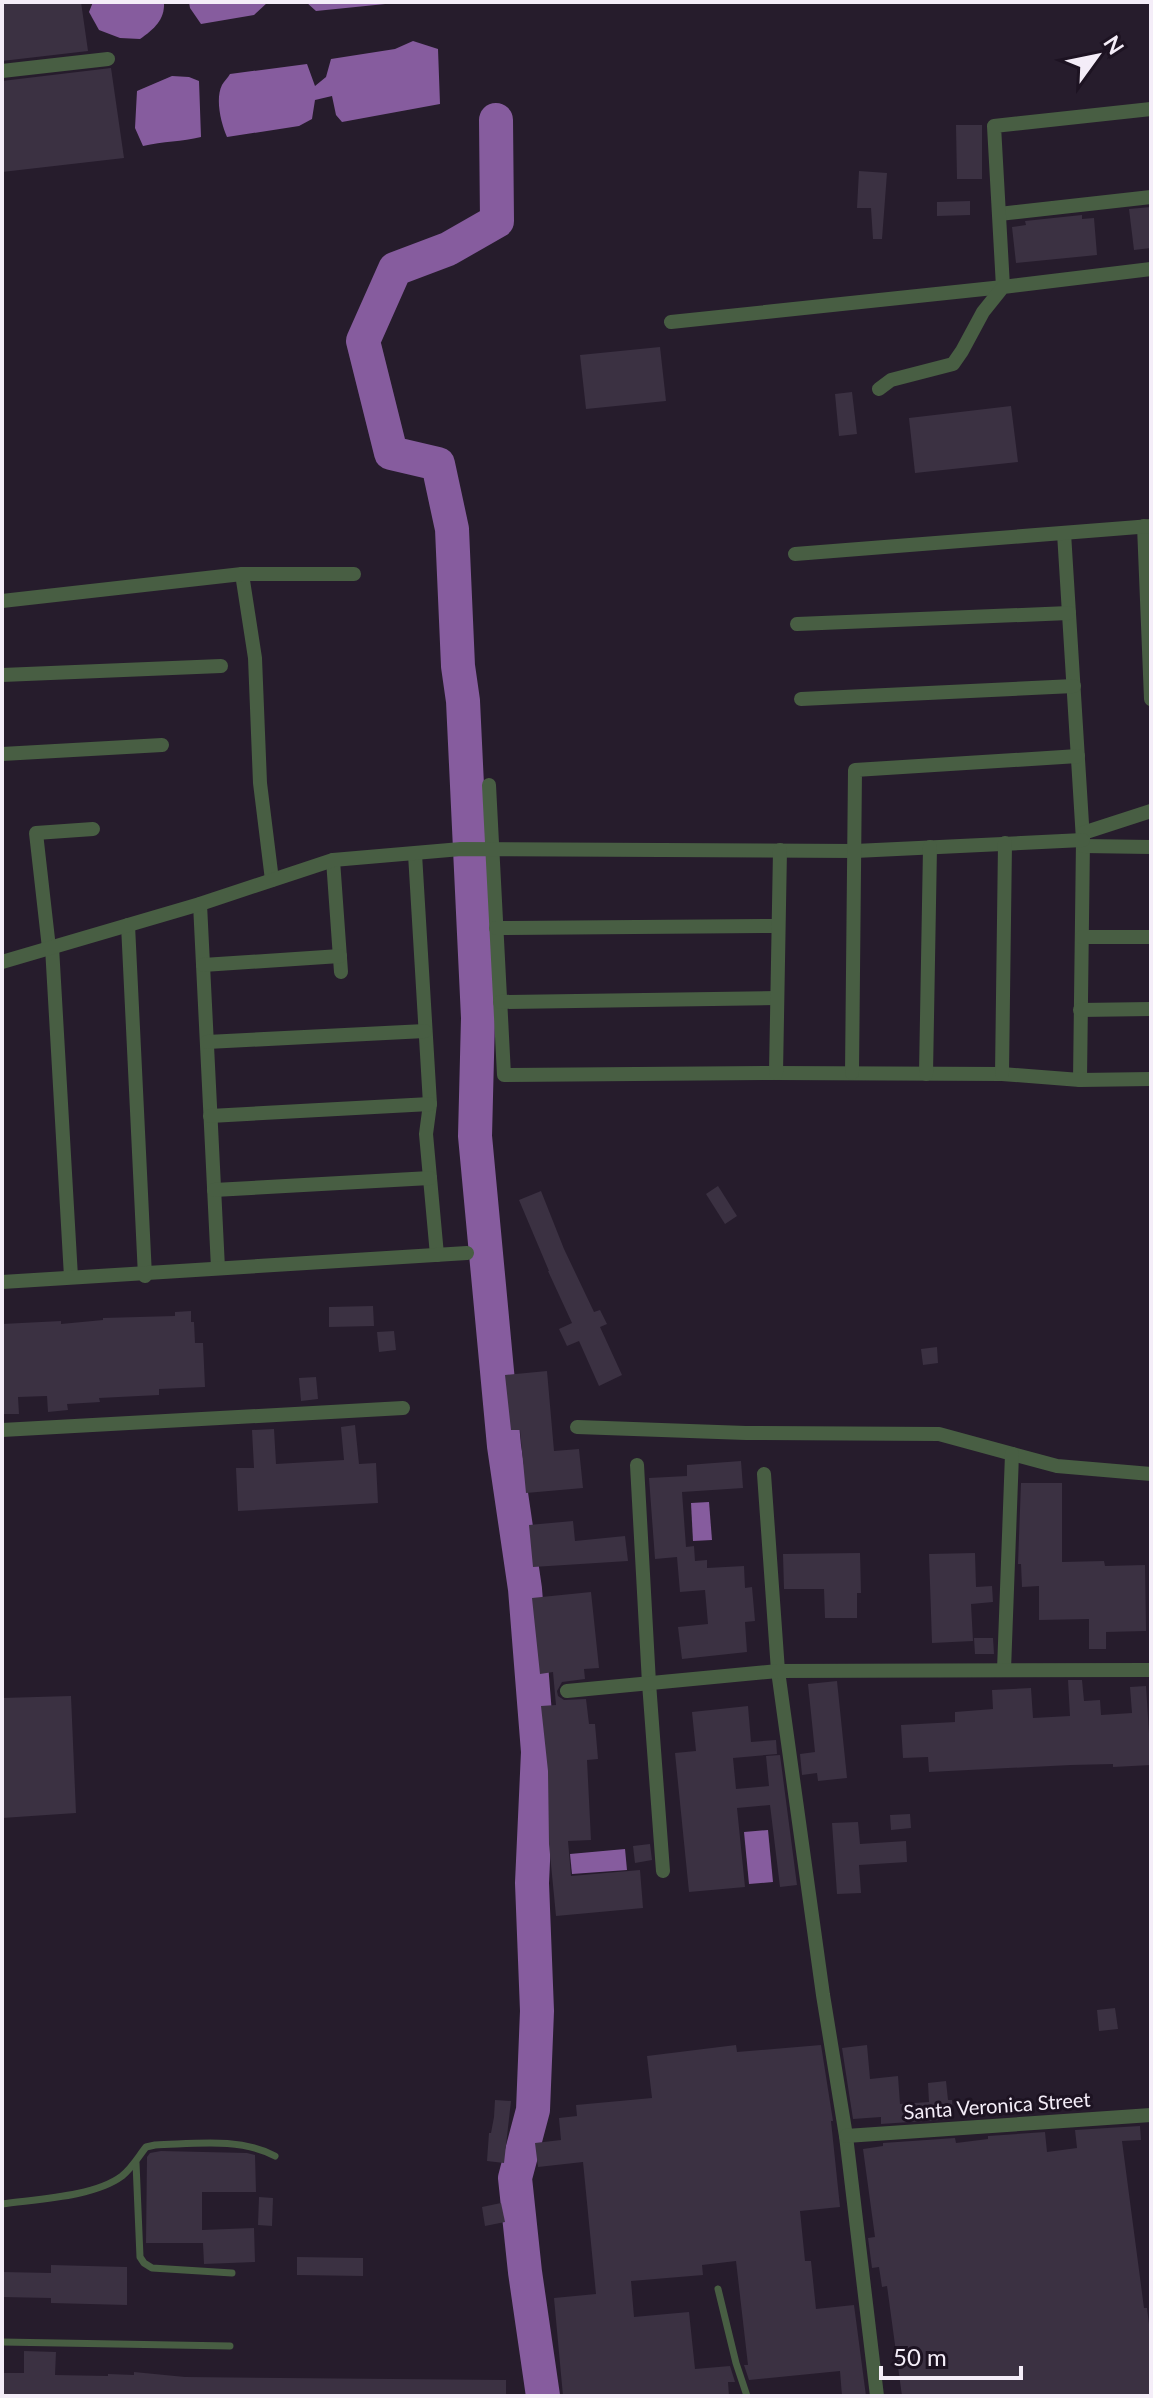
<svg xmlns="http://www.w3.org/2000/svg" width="1153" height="2398" viewBox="0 0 1153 2398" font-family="Lato,sans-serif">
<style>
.water{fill:#865c9e}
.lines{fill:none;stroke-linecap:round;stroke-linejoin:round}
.river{stroke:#865c9e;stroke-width:34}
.building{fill:#3b3142}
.lane{stroke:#485e43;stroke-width:7}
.street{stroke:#485e43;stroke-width:14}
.labels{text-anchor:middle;stroke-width:6;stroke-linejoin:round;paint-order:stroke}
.street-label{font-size:20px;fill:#f4edf8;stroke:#1d1322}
</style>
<rect width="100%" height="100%" fill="#261c2c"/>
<g class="water">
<path d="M93 2H164C165 20 154 29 140 39L120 38 99 30 89 12Z"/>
<polygon points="189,2 268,2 254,15 201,24 190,8"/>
<polygon points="306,2 405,2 316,11"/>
<path d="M413 41 438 49 440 104 342 122 336 115 332 96 315 100 312 119 299 126 227 137C221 123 215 99 222 85 224 81 228 78 230 74L307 64 315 86 326 77 331 59 395 49Z"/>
<path d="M172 76 189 77 199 81 201 137C182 142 163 141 143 146L135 128 137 91Z"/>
<polygon points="709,1502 712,1540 693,1541 691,1503"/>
<polygon points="768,1830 773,1882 749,1884 744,1832"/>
<polygon points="625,1849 627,1870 572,1874 570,1854"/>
</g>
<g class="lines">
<polyline class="river" points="496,120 497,221 448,249 395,269 363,341 391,453 438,464 452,529 458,666 463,701 478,1018 475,1136 504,1446 525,1589 538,1752 532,1883 537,2011 533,2110 515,2178 525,2272 543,2396"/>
</g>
<g class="building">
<polygon points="2,2 81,2 88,51 2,61"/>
<polygon points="111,68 124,158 2,172 2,81"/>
<polygon points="956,125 982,125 982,179 957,179"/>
<polygon points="859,171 887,173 882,239 873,239 871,208 857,208"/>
<polygon points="970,201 970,215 937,216 937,202"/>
<polygon points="1151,207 1151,248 1134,250 1129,209"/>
<polygon points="1082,215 1082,219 1094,218 1097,255 1016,263 1012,227 1026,225 1025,221"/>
<polygon points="660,347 666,401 586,409 580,355"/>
<polygon points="852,392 857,434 839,436 835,394"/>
<polygon points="1011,406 1018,462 915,473 909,418"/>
<polygon points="718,1186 737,1216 725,1224 706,1194"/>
<polygon points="541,1191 564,1249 594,1312 600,1310 607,1324 600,1327 622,1375 599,1386 579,1341 567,1346 559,1329 572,1323 548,1271 549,1271 519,1200"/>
<polygon points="373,1306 374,1326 329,1327 329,1307"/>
<polygon points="191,1311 191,1322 194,1322 195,1343 203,1343 205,1387 159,1389 159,1395 99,1398 100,1402 67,1404 68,1410 48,1412 47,1396 18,1397 19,1414 2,1414 2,1324 61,1321 61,1324 103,1320 103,1318 175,1316 175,1312"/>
<polygon points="394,1331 396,1350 379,1352 377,1332"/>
<polygon points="937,1347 938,1363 923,1365 921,1349"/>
<polygon points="547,1371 554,1451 579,1449 583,1488 526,1493 520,1430 511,1430 505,1375"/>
<polygon points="316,1377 318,1399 301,1401 299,1378"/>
<polygon points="355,1425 359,1464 376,1463 378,1503 238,1511 236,1468 254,1468 252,1430 274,1429 276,1464 344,1460 341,1427"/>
<polygon points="741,1461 743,1488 682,1492 686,1547 694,1546 695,1561 707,1560 707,1568 744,1566 745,1588 752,1587 755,1621 745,1622 747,1652 682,1659 678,1627 708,1624 705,1590 680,1592 677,1557 655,1559 649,1478 687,1476 687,1465"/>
<polygon points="1021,1483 1062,1483 1062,1562 1104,1561 1105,1566 1145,1565 1146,1631 1106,1632 1106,1649 1089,1649 1089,1619 1039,1620 1039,1586 1022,1587 1021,1564 1018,1564"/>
<polygon points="573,1521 575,1541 625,1536 628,1561 533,1567 529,1525"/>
<polygon points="860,1553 861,1593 857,1593 857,1618 825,1618 824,1589 784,1589 783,1554"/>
<polygon points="975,1553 976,1587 992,1586 993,1602 971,1604 973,1641 932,1643 929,1554"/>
<polygon points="591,1592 599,1668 584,1669 585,1679 562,1682 557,1691 558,1696 564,1700 586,1699 589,1724 595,1724 598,1759 587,1760 591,1840 568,1841 571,1876 640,1870 643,1908 556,1916 549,1844 548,1771 541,1706 556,1705 553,1672 540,1674 532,1598"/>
<polygon points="974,1638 993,1638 994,1654 975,1654"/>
<polygon points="1068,1680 1082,1680 1084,1701 1100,1700 1101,1715 1132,1713 1130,1687 1146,1686 1151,1765 1113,1767 1113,1764 1071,1765 929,1772 928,1757 903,1758 901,1725 955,1722 955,1712 993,1709 992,1690 1031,1688 1033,1718 1070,1716"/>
<polygon points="837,1681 847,1778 818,1781 817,1773 802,1775 800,1754 815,1752 808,1684"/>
<polygon points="71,1696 76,1813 2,1818 2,1698"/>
<polygon points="748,1706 751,1742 776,1740 777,1754 733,1758 736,1789 769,1786 766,1756 780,1755 797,1885 780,1887 770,1805 737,1808 745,1887 689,1892 675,1753 696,1751 692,1712"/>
<polygon points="910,1814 911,1828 891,1830 890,1815"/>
<polygon points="858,1822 860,1844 906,1841 907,1862 859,1865 861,1893 837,1894 832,1823"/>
<polygon points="650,1844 652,1860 635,1863 633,1846"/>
<polygon points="1115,2008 1118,2029 1099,2031 1097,2010"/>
<polygon points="736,2045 737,2052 821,2045 833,2121 831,2121 840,2207 800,2211 805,2261 811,2261 816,2309 854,2305 866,2396 842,2396 840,2371 749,2380 744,2365 748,2365 736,2261 702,2265 703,2275 631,2281 634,2317 689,2312 695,2369 730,2366 735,2382 728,2382 729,2396 563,2396 554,2298 596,2294 583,2162 538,2167 535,2143 561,2140 559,2118 577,2116 576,2105 652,2098 647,2056"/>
<polygon points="867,2045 870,2079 898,2076 900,2104 929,2102 928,2083 946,2081 948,2100 952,2100 953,2119 881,2124 881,2117 853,2119 842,2048"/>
<polygon points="495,2100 511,2101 504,2163 487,2161 489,2133 491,2133 494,2117"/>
<polygon points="1140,2126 1141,2140 1122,2141 1144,2308 1147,2308 1151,2340 1151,2396 902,2396 887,2286 882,2287 879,2267 872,2268 868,2238 875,2237 863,2149 883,2146 883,2143 955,2138 956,2143 988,2139 988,2136 1045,2132 1047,2152 1077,2148 1075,2130"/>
<polygon points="161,2151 247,2153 255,2155 256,2192 202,2192 202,2230 254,2228 255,2262 204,2264 203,2243 146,2243 147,2157 150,2153"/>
<polygon points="259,2197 273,2198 272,2226 258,2225"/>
<polygon points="501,2203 505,2222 485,2226 482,2207"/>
<polygon points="297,2257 363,2258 363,2276 297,2275"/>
<polygon points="51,2265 127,2267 127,2305 51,2303 51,2298 2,2297 2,2272 51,2273"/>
<polygon points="24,2351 56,2352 55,2375 108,2376 108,2374 134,2375 134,2372 185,2377 506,2380 506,2396 2,2396 2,2373 24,2373"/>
</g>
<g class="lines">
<g class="lane">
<polyline points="136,2163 140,2257 144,2263 152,2268 232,2273"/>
<path d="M2 2204C37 2199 94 2197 122 2176 133 2167 138 2157 146 2147L155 2145C194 2144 239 2137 275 2156"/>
<polyline points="718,2289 736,2363 747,2396"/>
<polyline points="2,2342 230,2346"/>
</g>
<g class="street">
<polyline points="2,71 108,59"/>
<polyline points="999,214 1151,197"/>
<polyline points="671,322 1003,287 994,126 1151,109"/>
<polyline points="879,389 891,380 953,364 962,351 983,312 1003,287 1151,269"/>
<polyline points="1144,526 1151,699"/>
<polyline points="1064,533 1083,840 1080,1080"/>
<polyline points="795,554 1151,526"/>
<polyline points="242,574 255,658 260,783 272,880"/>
<polyline points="2,601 242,574 354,574"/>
<polyline points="797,624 1069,613"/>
<polyline points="2,675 221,666"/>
<polyline points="801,699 1074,686"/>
<polyline points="2,754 162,745"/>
<polyline points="489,785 504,1075 776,1073 1002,1074 1080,1080 1151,1079"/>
<polyline points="1083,833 1151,811"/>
<polyline points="1083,846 1151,847"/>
<polyline points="415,854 430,1104 426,1134 437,1255"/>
<polyline points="333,860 341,972"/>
<polyline points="200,904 218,1268"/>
<polyline points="128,925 145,1276"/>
<polyline points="496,928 778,926"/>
<polyline points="1082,937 1151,937"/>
<polyline points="52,947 71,1277"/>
<polyline points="49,948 36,833 93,829"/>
<polyline points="2,962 200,904 333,860 461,849 855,851 1083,840"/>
<polyline points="203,965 340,956"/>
<polyline points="500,1002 777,998"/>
<polyline points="1080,1010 1151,1009"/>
<polyline points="207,1042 425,1031"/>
<polyline points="776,1073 780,850"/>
<polyline points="852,1073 855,770 1078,756"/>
<polyline points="926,1074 930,847"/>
<polyline points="1002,1074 1005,843"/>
<polyline points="210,1116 430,1104"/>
<polyline points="214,1190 430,1178"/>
<polyline points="2,1282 467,1253"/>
<polyline points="577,1427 746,1433 939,1434 1057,1466 1151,1474"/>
<polyline points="2,1430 403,1408"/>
<polyline points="637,1465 649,1683 663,1871"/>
<polyline points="764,1474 778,1671 823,1995 846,2136 877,2396"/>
<polyline points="1004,1670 1012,1454"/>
<polyline points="567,1691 778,1671 1151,1670"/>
<polyline points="846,2136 1151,2115"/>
</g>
</g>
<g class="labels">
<g class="street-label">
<text transform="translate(997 2106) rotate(-4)" y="7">Santa Veronica Street</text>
</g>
</g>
<rect width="1153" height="2398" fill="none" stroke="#f4edf8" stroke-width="8"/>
<g transform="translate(1097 56) rotate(57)" stroke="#1d1322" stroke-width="6" paint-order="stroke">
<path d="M0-6L14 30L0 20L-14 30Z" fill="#f4edf8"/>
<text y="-12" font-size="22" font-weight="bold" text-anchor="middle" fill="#f4edf8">N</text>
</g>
<path d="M881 2366v12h140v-12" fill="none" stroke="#f4edf8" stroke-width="4"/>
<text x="893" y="2366" font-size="24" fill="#f4edf8" stroke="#1d1322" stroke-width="6" paint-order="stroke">50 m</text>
</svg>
